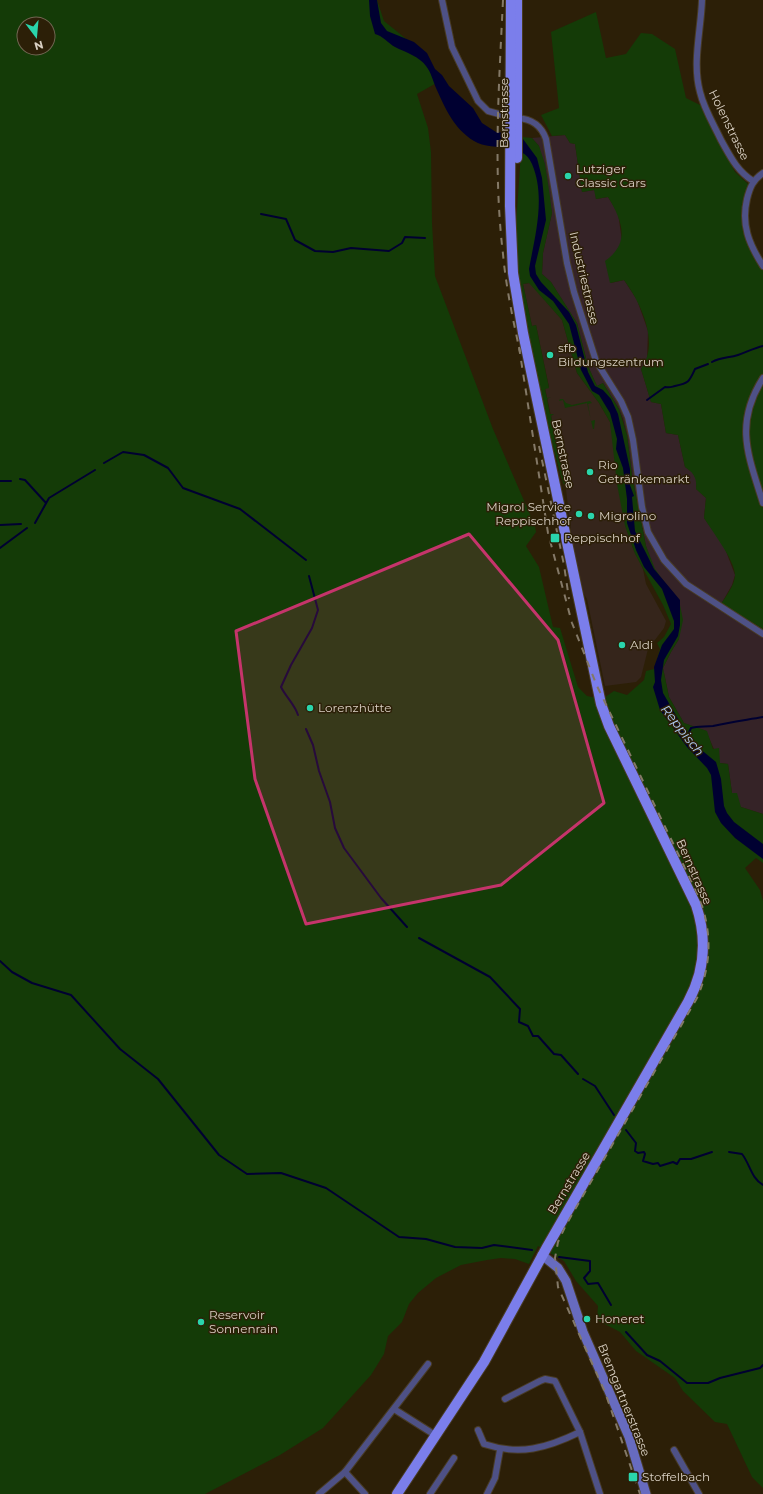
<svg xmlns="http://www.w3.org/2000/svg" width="763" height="1494" viewBox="0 0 763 1494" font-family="Montserrat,sans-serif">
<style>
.commercial{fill:#35251b}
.industrial{fill:#352327}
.green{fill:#143b07;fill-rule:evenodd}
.water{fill:#000031}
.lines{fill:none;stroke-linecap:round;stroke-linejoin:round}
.stream{stroke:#000031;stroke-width:2}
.street-casing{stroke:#483b25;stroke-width:8}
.secondary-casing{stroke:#483b25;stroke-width:11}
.primary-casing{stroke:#483b25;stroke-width:12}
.street{stroke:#4e5186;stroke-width:6}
.secondary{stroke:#676bbf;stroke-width:9}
.primary{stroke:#7b7eeb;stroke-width:10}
.rail{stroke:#847967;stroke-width:2;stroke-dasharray:7 7;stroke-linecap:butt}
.marked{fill:#c5346b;fill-opacity:0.2;stroke:#c5346b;stroke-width:3;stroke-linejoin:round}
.poi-dot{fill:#2ad5ac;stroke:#2c1f07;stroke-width:1.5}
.labels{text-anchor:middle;stroke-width:3;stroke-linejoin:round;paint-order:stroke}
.street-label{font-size:12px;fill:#d9d0c3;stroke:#2c1f07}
.poi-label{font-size:12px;fill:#d9d0c3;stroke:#2c1f07;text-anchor:start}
.water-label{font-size:13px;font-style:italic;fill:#aecaf2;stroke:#2c1f07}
</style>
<rect width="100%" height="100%" fill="#2c1f07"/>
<polygon class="commercial" points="530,283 562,320 577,373 599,403 610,422 632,546 643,569 646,584 666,621 664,628 648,649 641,677 636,682 605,686 587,599 584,594 572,540 565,481 545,388 549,387 536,325 532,326 523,284"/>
<polygon class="industrial" points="565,135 570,143 575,144 582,192 595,190 596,199 608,197 618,213 622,241 615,254 611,283 624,280 637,300 648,331 647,360 641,369 651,402 661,404 666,433 678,435 685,467 692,472 697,480 696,489 706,498 704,518 724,546 735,575 732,585 721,604 763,629 763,814 741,807 732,793 728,764 720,763 706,731 684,723 669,697 663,668 671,652 679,639 672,591 654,569 646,546 632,475 627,435 623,419 619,409 603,383 597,386 588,366 577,323 551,282 542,274 543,253 552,213 539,146 532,138"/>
<g class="green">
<path d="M0 0H377L384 21 420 50 440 81 417 94 428 128 431 152 432 223 435 276 493 429 535 526 536 532 526 546 539 567 553 627 560 628 578 687 587 696 602 699 614 691 627 695 644 680 646 671 654 669 660 649 657 643 664 637 671 624 663 605 635 554 625 526 617 484 610 422 599 403 577 373 562 320 529 283 523 284 532 326 536 325 549 388 545 389 547 398 551 397 547 399 550 414H554L551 416 553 427H557L554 429 556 441 559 440 556 442 559 454H562L559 456 562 468 565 467 562 469 565 481 568 480 570 484H572L571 488 564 485 561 477 546 419 519 289 516 253V225L522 137 532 138 539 146 545 164 550 197 552 213 543 253 542 274 551 282 577 323 588 366 597 386 603 383 619 409 627 435 632 475 646 546 655 569 680 605 683 620 679 639 671 652 663 668 669 697 684 723 707 731 713 749 719 748 720 763 728 764 732 793H737L741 807 763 814V863L756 858 745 868 760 890 763 901V1488L752 1477 727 1424 715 1422 683 1391 675 1378 636 1351 620 1332 597 1320 598 1306 576 1281 564 1261 538 1246 529 1264 515 1259 501 1258 487 1260 461 1265 436 1278 418 1293 409 1304 402 1322 388 1336 384 1354 371 1375 323 1428 280 1455 205 1494H0ZM24 24H48V48H24Z"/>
<path d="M596 12 606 58 626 54 641 33 652 34 675 49 686 98 700 105 735 172 748 184V236L763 262V629L721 604C726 596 734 586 735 576 736 562 712 531 704 518L706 498 696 489C697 478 694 473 685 467L678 435 666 433 661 404 651 402 641 369C660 343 641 303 624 280L610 283 605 261C631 243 622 220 608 197L596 199 594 190 582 192 575 144 570 143 565 135 552 136 541 115 559 108 551 32Z"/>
<polygon points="560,399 563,399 566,403 572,405 590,401 592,403 588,404 591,421 595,420 594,429 593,429 587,403 565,408 563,400 559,401"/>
</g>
<path class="water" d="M369 0H377L381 23 387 31 414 42 427 53 435 69 442 75 449 86 473 108 482 123 496 132 504 133 523 139 537 158 542 178 546 220 535 266 536 274 541 282 569 312 576 325 588 372 595 386 603 390 611 399 618 414 630 469V485L634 496 632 497 635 531 654 569 680 600V625L678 636 664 660 661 680 663 693 684 729 699 748 716 762 721 779 724 806 727 813 734 822 763 844V859L735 838 721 823 715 812 711 775 707 768 687 747 660 710 653 687 655 682 654 667 662 645 674 629V621L662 589 644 567 636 550 627 523V499L623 468 616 449 617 439 610 413 599 395 592 391 581 370 569 324 553 301 539 290 530 276 529 269C535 236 546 197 532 164 522 140 491 152 474 141 454 129 445 108 436 88 433 81 431 72 426 66 420 57 405 52 395 47 388 43 383 36 375 34L370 16Z"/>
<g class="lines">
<g class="stream">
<polyline points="261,214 286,219 295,240 315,251 333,252 351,248 389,251 402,243 405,237 425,238"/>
<path d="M712 362C721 357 729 358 738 355 747 352 754 348 763 346"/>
<path d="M647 400 665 387C670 388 671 387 675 386 689 383 689 382 695 369L708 364"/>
<polyline points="104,463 123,452 144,455 168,468 183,488 240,509 306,560"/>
<polyline points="20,479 25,480 46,503"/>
<polyline points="0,481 11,481"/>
<polyline points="35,523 49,498 95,470"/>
<polyline points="0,525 21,524"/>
<polyline points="0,548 27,528"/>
<path d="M298 715C295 705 286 697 281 687L291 665 312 628 318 610 309 576"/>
<polyline points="306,729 313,745 319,771 330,802 335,828 344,848 381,898 407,927"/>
<path d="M687 737 691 728C698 726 705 727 713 726 729 722 746 720 763 717"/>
<polyline points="419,938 490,977 520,1009 519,1022 528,1026 533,1036 538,1036 554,1054 561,1055 578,1074"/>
<polyline points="0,961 12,972 32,983 71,995 120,1049 158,1079 219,1155 247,1174 281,1173 326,1188 399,1237 426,1239 455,1247 482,1248 494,1245 532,1250"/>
<polyline points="583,1079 595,1086 614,1115"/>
<polyline points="626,1130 636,1143 635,1151 638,1153 644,1152 645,1154 643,1161 653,1164 658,1163 660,1166 673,1162 677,1164 680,1159 691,1159 712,1152"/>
<path d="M729 1152 742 1154C750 1164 751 1178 763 1185"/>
<polyline points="559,1257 590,1261 590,1271 584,1278 588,1284 598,1283 611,1305"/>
<polyline points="626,1332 647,1355 660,1361 687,1383 708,1383 720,1378 760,1368 763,1365"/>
</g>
<g class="street-casing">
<g id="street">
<polyline points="442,0 452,47 478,101 488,111 510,117"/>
<path d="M702 0C701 30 692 63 700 92 704 109 714 125 721 140 730 156 737 171 753 181"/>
<path d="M517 118C532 119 541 125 546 139L567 263 574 292 596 361 621 401 628 417 633 440 642 507 648 532 664 560 686 584 763 634"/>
<path d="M763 173C753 180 750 187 747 199 741 225 749 244 763 266"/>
<path d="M763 378C734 424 748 455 763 503"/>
<polyline points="505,1399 540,1381 545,1379 555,1381 580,1432 600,1494"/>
<polyline points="394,1409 435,1435"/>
<path d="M478 1430 484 1444C520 1456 547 1448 580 1432"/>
<polyline points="674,1450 699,1494"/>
<polyline points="345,1472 365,1494"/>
<polyline points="319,1494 345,1472 428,1364"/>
<polyline points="430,1494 454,1458"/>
<polyline points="487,1494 495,1478 500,1450"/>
</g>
</g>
<g class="secondary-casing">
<polyline id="secondary" points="542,1255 558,1268 566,1281 583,1332 629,1437 646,1494"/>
</g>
<g class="primary-casing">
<g id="primary">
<polyline points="517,0 517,158"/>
<path d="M397 1494 484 1362 547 1247 688 1002C705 971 707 938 696 905L609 726 601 704 523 333 513 273 510 206 511 0"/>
</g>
</g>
<use href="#street" class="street"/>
<use href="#secondary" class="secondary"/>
<use href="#primary" class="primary"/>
<g class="rail">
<path d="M503 0C499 84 493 170 503 254 506 287 513 320 520 352"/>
<path d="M519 347 548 533 572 623 597 686 699 897C712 931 712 964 697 998L566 1225 558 1242 555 1258 558 1287 605 1392 640 1494"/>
<polyline points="539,446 564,565 569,599"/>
</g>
</g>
<path class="marked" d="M469 534 558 640 604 803 501 885 306 924 255 779 236 631Z"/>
<g class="poi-dot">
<circle cx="568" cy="176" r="4"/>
<circle cx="550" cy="355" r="4"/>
<circle cx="590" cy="472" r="4"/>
<circle cx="579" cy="514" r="4"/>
<circle cx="591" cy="516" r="4"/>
<rect x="550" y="533" width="10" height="10" rx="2"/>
<circle cx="622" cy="645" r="4"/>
<circle cx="310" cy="708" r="4"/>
<circle cx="587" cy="1319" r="4"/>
<circle cx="201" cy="1322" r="4"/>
<rect x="628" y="1472" width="10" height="10" rx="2"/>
</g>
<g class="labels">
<g class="street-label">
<text transform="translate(504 113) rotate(-90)" y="4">Bernstrasse</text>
<text transform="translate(729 125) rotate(64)" y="4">Holenstrasse</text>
<text transform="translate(584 278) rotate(77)" y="4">Industriestrasse</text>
<text transform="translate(563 454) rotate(78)" y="4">Bernstrasse</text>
<text transform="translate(694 872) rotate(66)" y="4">Bernstrasse</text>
<text transform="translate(569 1183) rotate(-59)" y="4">Bernstrasse</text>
<text transform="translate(624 1400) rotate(68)" y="4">Bremgartnerstrasse</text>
</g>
<g class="poi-label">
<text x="576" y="173">Lutziger<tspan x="576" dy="14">Classic Cars</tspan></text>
<text x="558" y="352">sfb<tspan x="558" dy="14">Bildungszentrum</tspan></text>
<text x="598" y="469">Rio<tspan x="598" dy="14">Getränkemarkt</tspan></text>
<text x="571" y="511" text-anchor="end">Migrol Service<tspan x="571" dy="14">Reppischhof</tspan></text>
<text x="599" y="520">Migrolino</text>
<text x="564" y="542">Reppischhof</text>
<text x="630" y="649">Aldi</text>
<text x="318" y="712">Lorenzhütte</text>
<text x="209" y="1319">Reservoir<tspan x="209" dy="14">Sonnenrain</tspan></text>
<text x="595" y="1323">Honeret</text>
<text x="642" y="1481">Stoffelbach</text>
</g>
<g class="water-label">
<text transform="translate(683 730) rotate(52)" y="5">Reppisch</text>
</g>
</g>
<g transform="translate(36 36) rotate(164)"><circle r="19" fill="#2c1f07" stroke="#716652"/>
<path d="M0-3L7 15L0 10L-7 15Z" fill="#2ad5ac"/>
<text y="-6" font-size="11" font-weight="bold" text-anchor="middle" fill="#d9d0c3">N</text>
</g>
</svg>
